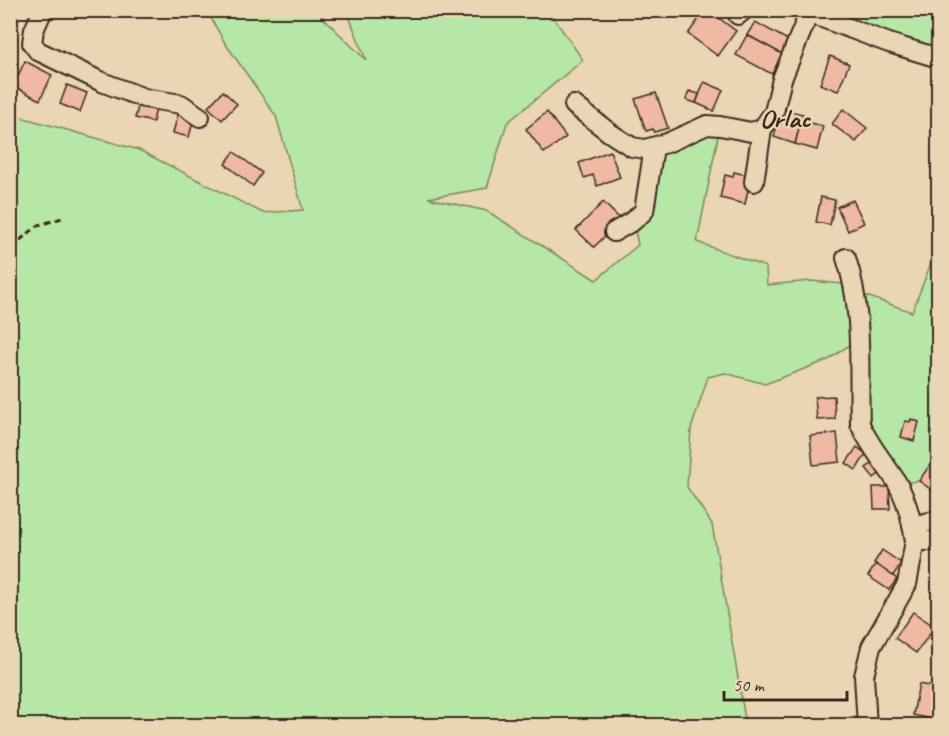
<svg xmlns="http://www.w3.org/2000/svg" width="949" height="736" viewBox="0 0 949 736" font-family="Caveat,sans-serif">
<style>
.green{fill:#b7e7a6;stroke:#798862;stroke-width:1.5}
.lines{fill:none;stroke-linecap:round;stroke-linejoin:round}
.stream{stroke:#708e9f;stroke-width:5}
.building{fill:#efb9a3;stroke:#3b2a1e;stroke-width:1.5}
.minor-casing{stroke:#3b2a1e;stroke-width:22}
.path{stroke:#3b2a1e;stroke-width:3;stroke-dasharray:6 4.5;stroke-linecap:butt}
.minor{stroke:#ead6b4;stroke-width:18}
.labels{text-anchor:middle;stroke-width:4.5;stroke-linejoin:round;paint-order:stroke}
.quarter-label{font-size:27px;font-weight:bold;fill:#3b2a1e;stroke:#ead6b4}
</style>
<rect width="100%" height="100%" fill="#ead6b4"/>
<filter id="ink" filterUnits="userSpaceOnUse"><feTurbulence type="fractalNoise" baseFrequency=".0167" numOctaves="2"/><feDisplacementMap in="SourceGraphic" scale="12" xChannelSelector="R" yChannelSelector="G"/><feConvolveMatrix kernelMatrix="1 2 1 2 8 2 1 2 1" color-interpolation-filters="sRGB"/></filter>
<g filter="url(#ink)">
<g class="green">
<polygon points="207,11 316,11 366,60 347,11 549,11 583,60 507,123 487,188 428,198 487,211 596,280 638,245 633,221 654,147 720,126 697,242 766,267 767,285 811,281 854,285 855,292 912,312 938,245 938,474 936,478 897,484 866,438 859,338 828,360 765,384 725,373 708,377 691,429 687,487 712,524 746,725 11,725 10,114 139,150 263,213 303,210 276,116 225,43"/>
<polygon points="805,11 938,11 938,58"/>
</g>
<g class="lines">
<polyline class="stream" points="10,16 13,10"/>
</g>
<g class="building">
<polygon points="705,10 708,10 736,31 718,56 688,34"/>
<polygon points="755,22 788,40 782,54 747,35"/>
<polygon points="747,35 782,54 772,74 736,55"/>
<polygon points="830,56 849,64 838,91 820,84"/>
<polygon points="25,61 52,75 40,100 13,86"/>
<polygon points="704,82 723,90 714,111 696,103"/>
<polygon points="67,85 87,93 80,112 60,104"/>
<polygon points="223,91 237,104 222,120 208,107"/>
<polygon points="689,91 699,94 696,103 686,100"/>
<polygon points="656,93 668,128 654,132 653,129 646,131 635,99"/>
<polygon points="139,103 156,108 153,122 135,118"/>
<polygon points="781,109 803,114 795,144 774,137"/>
<polygon points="843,109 867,128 856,142 832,124"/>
<polygon points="547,112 566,137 544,153 526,129"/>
<polygon points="178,114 194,118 189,137 173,133"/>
<polygon points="801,121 823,126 817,150 795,144"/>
<polygon points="610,151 620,177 597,186 593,175 584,178 579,163"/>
<polygon points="234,152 262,173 253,186 225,164"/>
<polygon points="734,172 751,176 745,204 720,198 725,175 733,177"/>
<polygon points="821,197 835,200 830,225 816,222"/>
<polygon points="853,200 864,223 848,231 837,207"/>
<polygon points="603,202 621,220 594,247 576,230"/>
<polygon points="834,396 835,419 817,420 815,397"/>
<polygon points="911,419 919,422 914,441 901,437 905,421 910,422"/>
<polygon points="837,433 840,462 813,465 810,436"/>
<polygon points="857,447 866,454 856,470 846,463"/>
<polygon points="876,461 883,471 874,478 866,468"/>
<polygon points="931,463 938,468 938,494 919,481"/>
<polygon points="873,487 889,487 890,509 874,509"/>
<polygon points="882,550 901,563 893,576 874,563"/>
<polygon points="876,564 897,579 889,590 868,576"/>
<polygon points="913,612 935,627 916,653 895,638"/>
<polygon points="919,684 938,688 938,702 935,720 913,715"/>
</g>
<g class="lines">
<g class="minor-casing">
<g id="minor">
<polyline points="43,10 34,30 32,43 38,51 102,82 144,98 181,104 200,117"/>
<polyline points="809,13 889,43 938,58"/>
<polyline points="738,15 744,10"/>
<polyline points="574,105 610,133 632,147 645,149 667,143 707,125 720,126 751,132 762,129 774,112 782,79 809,13 805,10"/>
<polyline points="754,182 762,129"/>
<polyline points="614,232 633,221 644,211 654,147"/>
<path d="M846 258C864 312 858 368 860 424 869 445 884 462 896 481 906 498 912 521 915 541H938"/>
<polyline points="912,526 938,520"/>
<polyline points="867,726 864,676 871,647 907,584 915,541"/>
</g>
</g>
<polyline class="path" points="10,244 20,240 39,225 62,218"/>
<use href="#minor" class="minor"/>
</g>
</g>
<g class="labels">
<g class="quarter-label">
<text x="785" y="127">Orlac</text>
</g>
</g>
<rect width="949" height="736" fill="none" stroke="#ead6b4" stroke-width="36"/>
<rect x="18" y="18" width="913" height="700" fill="none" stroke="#3b2a1e" stroke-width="2" filter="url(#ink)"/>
<path d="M724 691v9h123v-9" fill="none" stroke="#3b2a1e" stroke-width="3"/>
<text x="733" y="691" font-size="18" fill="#3b2a1e" stroke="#ead6b4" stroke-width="4.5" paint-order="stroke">50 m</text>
</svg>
